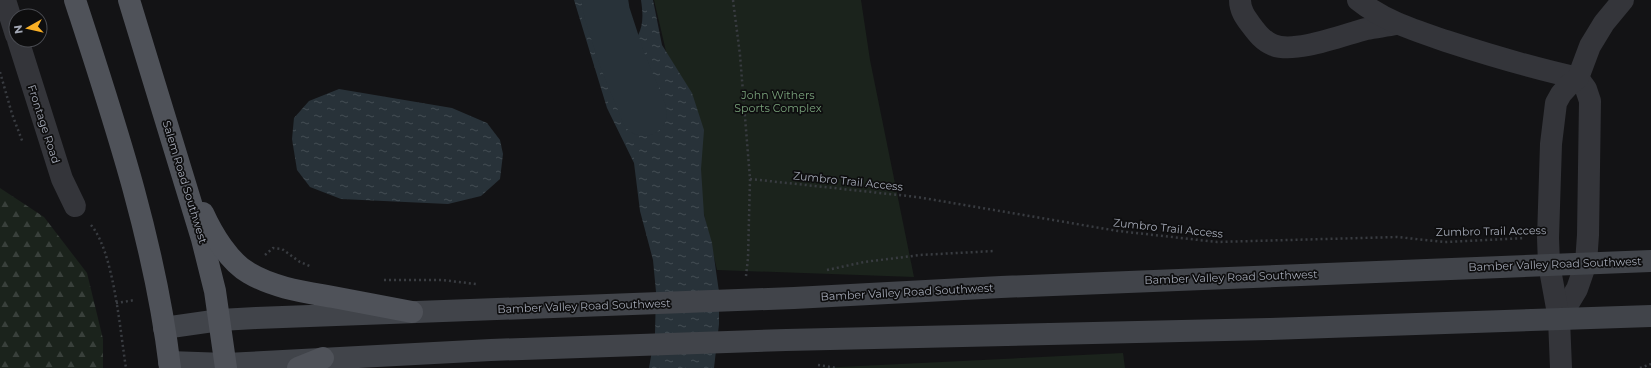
<svg xmlns="http://www.w3.org/2000/svg" width="1651" height="368" viewBox="0 0 1651 368" font-family="Montserrat,sans-serif">
<style>
.forest{fill:url(#forest-firs)}
.green{fill:#1b231c}
.water{fill:url(#water-ripples)}
.lines{fill:none;stroke-linecap:round;stroke-linejoin:round}
.river{stroke:#283239;stroke-width:46}
.path{stroke:#393c41;stroke-width:2.5;stroke-dasharray:2 3;stroke-linecap:butt}
.street{stroke:#34353a;stroke-width:22}
.secondary{stroke:#41444a;stroke-width:22}
.primary{stroke:#4f5259;stroke-width:22}
.labels{text-anchor:middle;stroke-width:3.5;stroke-linejoin:round;paint-order:stroke}
.park-label{font-size:11px;fill:#79a27b;stroke:#0e0e0f}
.street-label{font-size:11px;fill:#a4a9b6;stroke:#0e0e0f}
</style>
<defs>
<pattern id="forest-firs" width="22" height="20" patternUnits="userSpaceOnUse"><rect width="22" height="20" fill="#1b231c"/><path d="M5 1l3.5 6h-7zM16 11l3.5 6h-7z" fill="#39403b"/></pattern>
<pattern id="water-ripples" width="26" height="14" patternUnits="userSpaceOnUse"><rect width="26" height="14" fill="#283239"/><path d="M2 4q2-2 4 0t4 0M15 11q2-2 4 0t4 0" fill="none" stroke="#444d53"/></pattern>
</defs>
<rect width="100%" height="100%" fill="#131315"/>
<polygon class="forest" points="0,188 44,217 87,273 103,339 103,368 0,368"/>
<g class="green">
<polygon points="654,0 861,0 870,60 914,277 717,270"/>
<polygon points="1123,353 1125,368 819,368"/>
</g>
<g class="water">
<path d="M574 0H607L604 28 610 50 624 55C641 35 645 26 641 0H653L662 45 692 93 704 130 701 169 704 215 712 243 719 292V324L714 368H649L655 333 656 292 653 260 640 211 634 163 607 108Z"/>
<polygon points="339,89 452,108 487,123 500,140 503,154 500,179 481,196 448,204 341,199 310,187 297,170 292,139 294,118 309,101"/>
</g>
<g class="lines">
<polyline class="river" points="605,0 607,13 622,59 644,113"/>
<g class="path">
<polyline points="733,0 740,55 750,179 748,258 746,276"/>
<polyline points="0,72 12,114 23,143"/>
<polyline points="750,179 917,197 1118,231 1217,242 1397,237 1445,242 1525,238"/>
<path d="M91 225C114 252 120 331 126 368"/>
<polyline points="265,255 273,248 282,249 300,262 312,267"/>
<polyline points="827,270 864,262 920,255 994,251"/>
<polyline points="384,280 442,280 476,284"/>
<polyline points="116,303 135,300"/>
<polyline points="818,365 837,368"/>
<polyline points="1640,368 1651,364"/>
</g>
<g class="street">
<polyline points="5,0 16,35"/>
<path d="M1240 0C1240 10 1245 17 1251 25 1257 33 1263 41 1273 45 1295 54 1343 35 1366 29 1376 27 1386 26 1396 24"/>
<path d="M1358 0C1384 21 1414 30 1446 41 1489 55 1533 68 1578 78"/>
<polyline points="18,40 62,179 75,206"/>
<polyline points="1559,319 1577,289 1586,263 1588,235 1590,101 1586,89 1578,78"/>
<polyline points="1561,368 1559,319 1549,264 1548,238 1551,144 1556,103 1561,94 1570,84 1578,78 1590,46 1604,23 1623,0"/>
</g>
<g class="secondary">
<polyline points="164,328 220,320 256,318 794,298 1001,287 1651,261"/>
<polyline points="169,362 226,364 491,350 786,340 1269,329 1651,316"/>
</g>
<g class="primary">
<path d="M75 0C114 120 155 242 170 368"/>
<polyline points="129,0 202,239 215,291 226,368"/>
<path d="M203 213C212 233 229 262 249 273 274 288 305 292 333 297 359 302 386 307 412 312"/>
<polyline points="298,368 323,358"/>
</g>
</g>
<g class="labels">
<g class="park-label">
<text x="778" y="99">John Withers<tspan x="778" dy="13">Sports Complex</tspan></text>
</g>
<g class="street-label">
<text transform="translate(44 124) rotate(72)" y="4">Frontage Road</text>
<text transform="translate(848 181) rotate(6)" y="4">Zumbro Trail Access</text>
<text transform="translate(185 182) rotate(73)" y="4">Salem Road Southwest</text>
<text transform="translate(1168 228) rotate(6)" y="4">Zumbro Trail Access</text>
<text transform="translate(1491 231) rotate(-1)" y="4">Zumbro Trail Access</text>
<text transform="translate(1555 264) rotate(-2)" y="4">Bamber Valley Road Southwest</text>
<text transform="translate(1231 277) rotate(-2)" y="4">Bamber Valley Road Southwest</text>
<text transform="translate(907 292) rotate(-3)" y="4">Bamber Valley Road Southwest</text>
<text transform="translate(584 306) rotate(-2)" y="4">Bamber Valley Road Southwest</text>
</g>
</g>
<g transform="translate(28 28) rotate(262)"><circle r="19" fill="#0e0e0f" stroke="#4a4c52"/>
<path d="M0-3L7 15L0 10L-7 15Z" fill="#fab025"/>
<text y="-6" font-size="11" font-weight="bold" text-anchor="middle" fill="#a4a9b6">N</text>
</g>
</svg>
